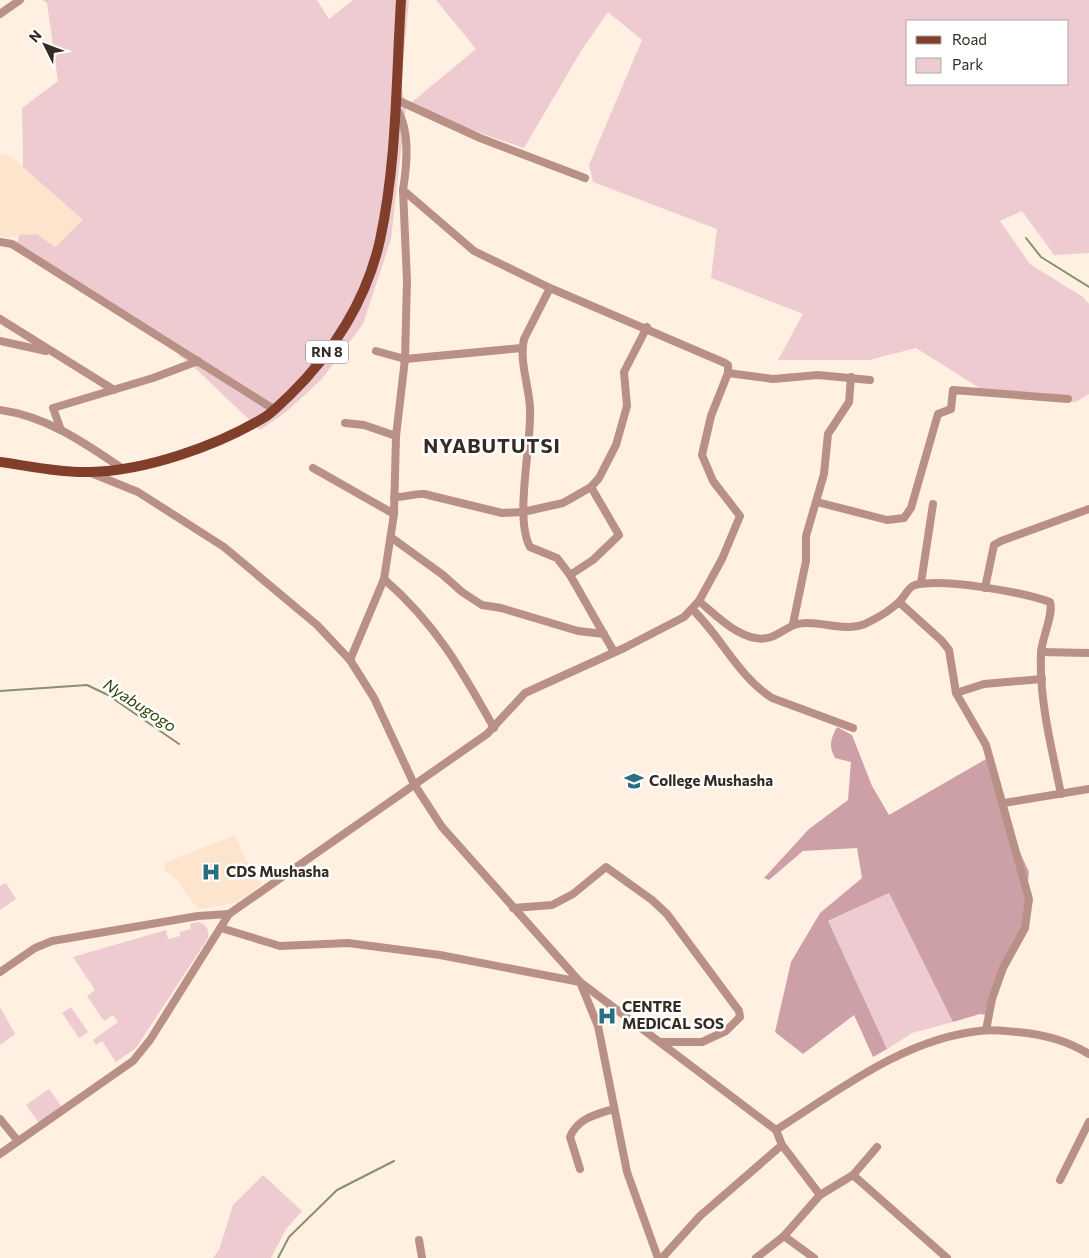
<svg xmlns="http://www.w3.org/2000/svg" width="1089" height="1258" viewBox="0 0 1089 1258" font-family="Commissioner,sans-serif">
<style>
.built{fill:#fde4cc}
.green{fill:#edcbd0;fill-rule:evenodd}
.forest{fill:#cda0a8}
.lines{fill:none;stroke-linecap:round;stroke-linejoin:round}
.stream{stroke:#879073;stroke-width:2}
.minor{stroke:#b89085;stroke-width:8}
.major{stroke:#803e2b;stroke-width:10}
.labels{text-anchor:middle;stroke-width:5;stroke-linejoin:round;paint-order:stroke}
.shield{fill:#fff;stroke:#716b64;stroke-width:1}
.shield-label{font-size:14px;font-weight:bold;fill:#342b22}
.poi-label{font-size:15px;font-weight:bold;fill:#342b22;stroke:#fff;text-anchor:start}
.water-label{font-size:16px;font-style:italic;fill:#2e4105;stroke:#fff}
.district-label{font-size:20px;font-weight:bold;letter-spacing:1px;fill:#342b22;stroke:#fff}
</style>
<rect width="100%" height="100%" fill="#fff0e1"/>
<g class="built">
<polygon points="0,154 11,156 83,220 55,247 37,234 0,238"/>
<polygon points="235,835 245,858 262,884 235,903 198,909 172,874 164,870 166,862"/>
</g>
<g class="green">
<path d="M42 0H317L329 19 353 0H409L401 85 406 107 476 49 436 0H1089V253L1054 255 1022 211 1000 221 1030 264 1083 297 1089 304V394L1075 402 989 394 916 348 869 360H778L803 314 711 278 717 229 593 182 589 165 642 40 608 12 581 51 524 148 406 107 391 239 363 324 322 379 286 412 260 430 192 365 179 356 178 344 17 243 19 235 37 234 55 247 83 220 23 167 22 108 58 81 47 3ZM908 21H1068V84H908Z"/>
<polygon points="6,883 16,899 0,910 0,886"/>
<polygon points="889,893 953,1022 912,1033 887,1049 827,922"/>
<path d="M197 922C205 923 210 929 208 938L136 1048 116 1062 102 1041 96 1045 93 1040 118 1022 113 1015 104 1021 87 996 95 990 73 957 166 930 168 939 180 936V932L191 929 190 924Z"/>
<polygon points="0,1007 15,1034 0,1045"/>
<polygon points="71,1007 88,1032 79,1038 62,1013"/>
<polygon points="49,1089 62,1107 39,1123 26,1105"/>
<polygon points="263,1175 302,1211 286,1229 271,1258 213,1258 219,1250 233,1205"/>
</g>
<path class="forest" d="M837 727 852 735 872 786 889 815 986 759 1009 829 1029 872 1023 927 987 1015 980 1014 953 1022 889 893 828 921 887 1049 873 1057 854 1015 803 1054 775 1032 791 962 820 913 862 878 857 848 803 851 769 880 764 878 809 829 848 800 851 762 835 758C828 746 831 738 837 727Z"/>
<g class="lines">
<g class="stream">
<polyline points="1026,238 1041,257 1089,287"/>
<polyline points="0,691 87,685 108,695 179,744"/>
<polyline points="278,1258 289,1237 337,1190 394,1161"/>
</g>
<g class="minor">
<polyline points="0,14 20,0"/>
<polyline points="395,99 480,138 585,178"/>
<path d="M395 107C411 128 407 165 403 190L474 251 550 288 725 363 728 365V373"/>
<polyline points="0,242 12,244 275,410"/>
<path d="M550 288 524 339C519 361 529 386 530 408 532 444 514 518 530 547L557 558 570 575"/>
<polyline points="0,319 114,390"/>
<polyline points="0,341 46,351"/>
<polyline points="376,351 405,359 522,348"/>
<path d="M0 410C46 416 85 443 123 469"/>
<polyline points="345,423 364,425 396,436"/>
<polyline points="61,430 53,408 153,378 198,361"/>
<polyline points="313,468 394,514"/>
<polyline points="91,473 138,492 224,547 317,625 350,660 374,698 414,784 442,827 580,982 776,1130 782,1145 820,1195 784,1236 756,1258"/>
<polyline points="591,487 619,535 593,560 570,575 614,652"/>
<path d="M394 497C405 498 414 493 424 494L502 513 523 512 563 503 591 487 599 478 616 445 627 406 624 372 647 327"/>
<polyline points="817,502 887,520 904,518 911,508 938,414 951,409 953,390 1068,399"/>
<polyline points="392,538 443,575 462,592 482,605 501,608 578,631 604,634"/>
<path d="M384 579C436 624 461 669 494 728"/>
<polyline points="921,583 933,504"/>
<polyline points="985,588 994,545 1001,541 1089,509"/>
<path d="M699 601C717 616 745 646 771 637 783 633 791 623 805 623 826 622 849 633 869 622 879 617 892 609 900 601 905 596 908 587 915 585 943 578 1022 592 1050 602 1054 615 1041 639 1041 654 1039 701 1052 749 1061 794"/>
<polyline points="899,602 942,641 949,650 956,693 986,745 1029,899 1025,928 1003,968 992,999 986,1030"/>
<path d="M693 610C722 638 738 676 772 698L853 728"/>
<polyline points="793,624 806,561 806,536 824,474 828,434 849,402 851,377"/>
<polyline points="1041,652 1089,653"/>
<polyline points="350,660 384,579 394,514 396,436 405,359 407,281 403,190"/>
<polyline points="956,693 984,684 1042,679"/>
<polyline points="1004,803 1089,789"/>
<polyline points="513,908 552,905 573,894 606,867 652,900 667,914 739,1011 740,1017 726,1031 702,1042 661,1042"/>
<polyline points="221,928 280,946 348,943 440,955 580,982 598,1026 627,1172 658,1258"/>
<polyline points="0,972 35,948 52,941 198,916 229,914"/>
<polyline points="0,1119 18,1141"/>
<path d="M776 1130C838 1091 904 1039 979 1031 992 1029 1005 1031 1017 1032 1044 1034 1066 1040 1089 1054"/>
<polyline points="0,1154 133,1061 150,1040 229,914 487,734 525,693 624,648 684,617 699,601 722,559 740,516 713,481 702,455 711,416 728,373 773,379 818,375 870,380"/>
<path d="M580 1169 570 1137C578 1118 595 1115 613 1109"/>
<polyline points="853,1175 877,1147"/>
<polyline points="1060,1180 1089,1122"/>
<polyline points="820,1195 853,1175 947,1258"/>
<polyline points="784,1236 814,1258"/>
<polyline points="419,1240 422,1258"/>
<polyline points="662,1258 700,1216 782,1145"/>
</g>
<path class="major" d="M0 462C29 466 61 473 90 472 145 471 217 446 265 417 274 411 282 402 290 395 333 353 367 299 380 240 397 162 396 80 401 0"/>
</g>
<defs>
<g id="university-bare" transform="scale(1.5)"><path d="M0-5L7-2L0 1L-7-2ZM-4 1L0 2.5L4 1V4Q0 6-4 4Z" fill="#2b7080" stroke="#fff" stroke-width="2.5" paint-order="stroke"/></g>
<g id="hospital-bare" transform="scale(1.5)"><path d="M-5-5h3v3.5h4V-5h3V5h-3V1.5h-4V5h-3Z" fill="#2b7080" stroke="#fff" stroke-width="2.5" paint-order="stroke"/></g>
</defs>
<g fill-rule="evenodd">
<use href="#university-bare" x="634" y="781"/>
<use href="#hospital-bare" x="211" y="872"/>
<use href="#hospital-bare" x="607" y="1016"/>
</g>
<g class="labels">
<rect class="shield" x="306" y="340.5" width="42" height="23" rx="4"/>
<g class="shield-label">
<text x="327" y="357">RN 8</text>
</g>
<g class="poi-label">
<text x="649" y="786">College Mushasha</text>
<text x="226" y="877">CDS Mushasha</text>
<text x="622" y="1012">CENTRE<tspan x="622" dy="17">MEDICAL SOS</tspan></text>
</g>
<g class="water-label">
<text transform="translate(140 705) rotate(33)" y="6">Nyabugogo</text>
</g>
<g class="district-label">
<text x="492" y="453">NYABUTUTSI</text>
</g>
</g>
<rect x="906" y="20" width="162" height="65" fill="#ffffff" stroke="#aeaaa7"/>
<rect x="916" y="36" width="25" height="8" fill="#803e2b" stroke="#aeaaa7"/>
<text x="952" y="45" font-size="15" fill="#342b22">Road</text>
<rect x="916" y="58" width="25" height="15" fill="#edcbd0" stroke="#aeaaa7"/>
<text x="952" y="70" font-size="15" fill="#342b22">Park</text>
<g transform="translate(45 45) rotate(312)" stroke="#ffffff" stroke-width="4" paint-order="stroke">
<path d="M0-4L9 19L0 12L-9 19Z" fill="#342b22"/>
<text y="-8" font-size="14" font-weight="bold" text-anchor="middle" fill="#342b22">N</text>
</g>
</svg>
